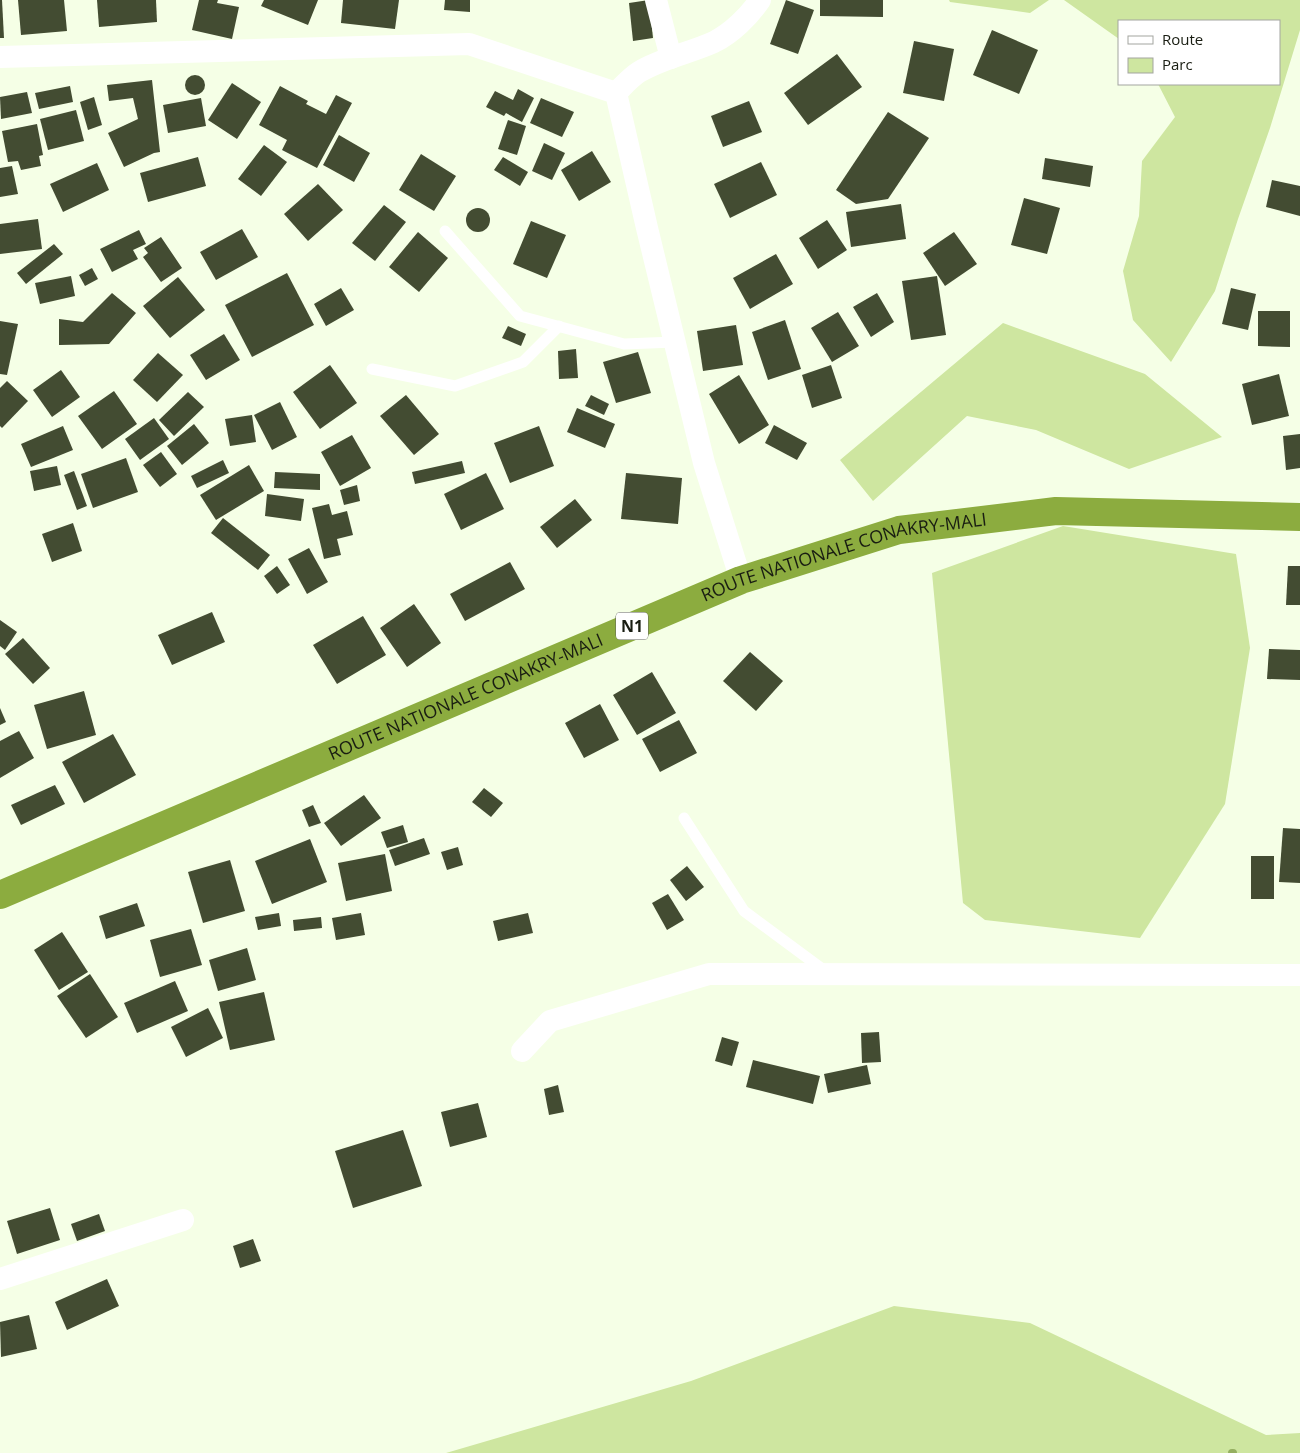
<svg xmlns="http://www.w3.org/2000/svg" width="1300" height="1453" viewBox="0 0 1300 1453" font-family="'Open Sans',sans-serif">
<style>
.green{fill:#cee6a0}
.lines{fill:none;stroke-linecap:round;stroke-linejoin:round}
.stream{stroke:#95af60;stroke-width:8}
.building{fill:#434c32}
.lane{stroke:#fff;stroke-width:11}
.street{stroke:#fff;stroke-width:22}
.highway{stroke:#8cac3f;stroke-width:28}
.labels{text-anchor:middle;stroke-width:5;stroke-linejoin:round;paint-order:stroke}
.shield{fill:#fff;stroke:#5e6159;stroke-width:1}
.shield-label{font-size:16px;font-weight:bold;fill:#191d12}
.street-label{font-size:18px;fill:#191d12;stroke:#fff}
</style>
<rect width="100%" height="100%" fill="#f5ffe6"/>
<g class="green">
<polygon points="949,0 1049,0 1030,13 950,2"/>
<polygon points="1064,0 1300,0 1300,30 1270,128 1238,219 1215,291 1171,362 1133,320 1123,271 1139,216 1142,161 1175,117 1158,84 1279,84 1279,21 1119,21 1119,39"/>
<polygon points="1003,323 1145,374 1222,437 1129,469 1036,430 967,416 873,501 840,460"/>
<polygon points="1063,526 1236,554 1250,648 1225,804 1140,938 985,920 963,903 932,573"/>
<polygon points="894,1306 1030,1323 1266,1435 1300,1433 1300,1453 446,1453 691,1381"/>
</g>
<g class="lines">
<polyline class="stream" points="1232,1453 1233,1453"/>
</g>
<g class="building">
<polygon points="0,0 2,0 4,38 0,38"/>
<polygon points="18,0 64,0 67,31 21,35"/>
<polygon points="97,0 156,0 157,22 99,27"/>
<polygon points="199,0 218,0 217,3 239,7 232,39 192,30"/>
<polygon points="264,0 318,0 308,25 261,6"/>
<polygon points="343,0 399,0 395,29 341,23"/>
<polygon points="445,0 470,0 470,12 444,10"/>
<polygon points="649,0 653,38 633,41 629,3"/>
<polygon points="786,0 814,10 798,54 770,44"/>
<polygon points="820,0 883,0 883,17 820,16"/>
<polygon points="992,30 1038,50 1019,94 973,75"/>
<polygon points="914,41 954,49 944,101 903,93"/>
<polygon points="837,54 862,87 808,125 784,93"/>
<circle cx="195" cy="85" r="10"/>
<polygon points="152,80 160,152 154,153 124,167 108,133 138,119 133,98 109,101 107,85"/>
<polygon points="232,83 261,102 237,139 208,120"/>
<polygon points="70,86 73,102 39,109 35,93"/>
<polygon points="280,86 308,101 306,104 326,114 336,95 352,103 317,168 282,150 287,140 259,125"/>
<polygon points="518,89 534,98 522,122 506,113 504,116 486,107 495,91 513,100"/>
<polygon points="27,92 32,113 1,119 0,97"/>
<polygon points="94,97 102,125 88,130 80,102"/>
<polygon points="201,98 206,126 168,133 163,105"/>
<polygon points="541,98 574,112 562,137 530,123"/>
<polygon points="749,101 762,132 723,147 711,116"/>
<polygon points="76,110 84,141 48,150 40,119"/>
<polygon points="888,112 929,138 888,199 856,204 836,190"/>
<polygon points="508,120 526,126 517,155 498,149"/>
<polygon points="37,124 43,155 39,156 41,166 21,170 18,161 8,162 2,131"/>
<polygon points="339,135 370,153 354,182 323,165"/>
<polygon points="544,143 565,153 552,180 532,171"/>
<polygon points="264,145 287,162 261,196 238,179"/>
<polygon points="592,151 611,182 579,201 561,170"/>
<polygon points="421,154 456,176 434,211 399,190"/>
<polygon points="198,157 206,186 148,202 140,173"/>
<polygon points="503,157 528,172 520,186 494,170"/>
<polygon points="1045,158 1093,166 1090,187 1042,179"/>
<polygon points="761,162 777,195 730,218 714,184"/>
<polygon points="97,163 109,190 63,212 50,184"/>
<polygon points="12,166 18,194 0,197 0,168"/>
<polygon points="1272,180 1300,186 1300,216 1266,207"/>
<polygon points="318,184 343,210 308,241 284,214"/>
<polygon points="1024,198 1060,208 1047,254 1011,245"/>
<polygon points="901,204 906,239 851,247 846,212"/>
<polygon points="384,205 406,222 375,261 352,243"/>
<circle cx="478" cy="220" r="12"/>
<polygon points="38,219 42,249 0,254 0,224"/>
<polygon points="827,220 847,250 818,269 799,238"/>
<polygon points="531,221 566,235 547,278 513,264"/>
<polygon points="242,229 258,257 216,280 200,252"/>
<polygon points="139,230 146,244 133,250 138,259 112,272 100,249"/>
<polygon points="418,232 448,258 419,292 389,267"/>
<polygon points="954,232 977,264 945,286 923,253"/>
<polygon points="161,237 182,268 161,282 143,257 148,253 144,248"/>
<polygon points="54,244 63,254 26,284 17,273"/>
<polygon points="776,254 793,284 750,309 733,278"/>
<polygon points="92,268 98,279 85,286 79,275"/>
<polygon points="287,273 314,325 252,357 225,305"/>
<polygon points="71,276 75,296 40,304 35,283"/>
<polygon points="937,276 946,335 911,340 902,281"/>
<polygon points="178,277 205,310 170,338 143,306"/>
<polygon points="341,288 354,310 326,326 314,304"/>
<polygon points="1231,288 1256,294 1248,330 1222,324"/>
<polygon points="112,293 136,313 109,344 59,345 59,319 83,322"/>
<polygon points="877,293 894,322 871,337 853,307"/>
<polygon points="1258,311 1290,311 1290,347 1258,346"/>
<polygon points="838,312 859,346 832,362 811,328"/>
<polygon points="785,320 801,369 768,380 752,332"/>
<polygon points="0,321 18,324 7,375 0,374"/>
<polygon points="736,325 743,365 703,371 697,331"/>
<polygon points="508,326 526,334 521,346 502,338"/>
<polygon points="224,334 240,360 206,380 190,355"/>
<polygon points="576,349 578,378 559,379 558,351"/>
<polygon points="638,352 651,393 616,403 603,362"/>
<polygon points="158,353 183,375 157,402 133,380"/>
<polygon points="330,365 357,403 320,429 293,392"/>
<polygon points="831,365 842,398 812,408 802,375"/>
<polygon points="61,370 80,397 52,417 33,390"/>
<polygon points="1279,374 1289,416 1252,425 1242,384"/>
<polygon points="739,375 769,425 739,444 709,394"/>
<polygon points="7,381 28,401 2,428 0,426 0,388"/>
<polygon points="114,391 137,424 102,449 78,416"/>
<polygon points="188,392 204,407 174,436 159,420"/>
<polygon points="406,395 439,434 414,455 380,416"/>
<polygon points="591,395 609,404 604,415 585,406"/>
<polygon points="280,402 297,437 272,450 254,415"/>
<polygon points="577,408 615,424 605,448 567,432"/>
<polygon points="252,415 256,442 230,446 225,419"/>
<polygon points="154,418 169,439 140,460 125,439"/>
<polygon points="194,424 209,443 182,465 167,446"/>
<polygon points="774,425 807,443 797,460 765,443"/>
<polygon points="63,426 73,450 31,467 21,444"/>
<polygon points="539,426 554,466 510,483 494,443"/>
<polygon points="1300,434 1300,468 1286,470 1283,436"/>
<polygon points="352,435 371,468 340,486 321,452"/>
<polygon points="161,452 177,474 160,487 143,465"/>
<polygon points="126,458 138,492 93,508 81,474"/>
<polygon points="223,460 229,473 197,488 191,476"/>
<polygon points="462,461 465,473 415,484 412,472"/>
<polygon points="249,465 264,491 216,520 200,495"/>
<polygon points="57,466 61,485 34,491 30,471"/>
<polygon points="74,471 87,506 77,510 64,475"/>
<polygon points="275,472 320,474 320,490 274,488"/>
<polygon points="486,473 504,509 461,530 444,494"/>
<polygon points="626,473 682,478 678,524 621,519"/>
<polygon points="357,485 360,501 344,505 340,490"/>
<polygon points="267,494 304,499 301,521 265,516"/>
<polygon points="575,499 592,520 557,548 540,527"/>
<polygon points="329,504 332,515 347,511 353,535 337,539 341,555 324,559 312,508"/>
<polygon points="223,518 270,555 258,570 211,533"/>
<polygon points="73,523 82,551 52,562 42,534"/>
<polygon points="309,548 328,582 307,594 288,559"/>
<polygon points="510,562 525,589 465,621 450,594"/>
<polygon points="277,566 290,585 277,594 264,576"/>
<polygon points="1288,566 1300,566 1300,605 1286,605"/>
<polygon points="414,604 441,643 407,667 380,628"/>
<polygon points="212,612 225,642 172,665 158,635"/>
<polygon points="363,616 386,655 337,684 313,645"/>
<polygon points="0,620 17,632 5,650 0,646"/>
<polygon points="23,638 50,668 33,684 5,654"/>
<polygon points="1269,649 1300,650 1300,680 1267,679"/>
<polygon points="750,652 783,681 756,711 723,681"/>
<polygon points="652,672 676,713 637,735 613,695"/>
<polygon points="84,691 96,735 47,749 34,705"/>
<polygon points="600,704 619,740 584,758 565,723"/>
<polygon points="0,708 6,722 0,725"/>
<polygon points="679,720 697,753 660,772 642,739"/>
<polygon points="19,731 34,758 0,778 0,741"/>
<polygon points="113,734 136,775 84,803 62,762"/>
<polygon points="55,785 65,804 21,825 11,805"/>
<polygon points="484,788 503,803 491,817 472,802"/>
<polygon points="364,795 381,818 341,846 324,823"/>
<polygon points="313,805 321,823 309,827 302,810"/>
<polygon points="403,825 408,842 387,848 381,832"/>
<polygon points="1283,828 1300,829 1300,883 1279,882"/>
<polygon points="424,838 430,854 395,866 389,850"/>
<polygon points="310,839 327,882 272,904 255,861"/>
<polygon points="458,847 463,865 447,870 441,852"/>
<polygon points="385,854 392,891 346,901 338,863"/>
<rect x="1251" y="856" width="23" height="43"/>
<polygon points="230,860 245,911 203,923 188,872"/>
<polygon points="687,866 704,887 686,901 670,880"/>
<polygon points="668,894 684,920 667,930 652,903"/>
<polygon points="137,903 145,926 106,939 99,916"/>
<polygon points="279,913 281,926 258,930 255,917"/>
<polygon points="361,913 365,935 336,940 332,918"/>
<polygon points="528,913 533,933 498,941 493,921"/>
<polygon points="321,917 322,928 294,931 293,920"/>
<polygon points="191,929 202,965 160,977 150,940"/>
<polygon points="62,932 88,972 59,990 34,950"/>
<polygon points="247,948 256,980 218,991 209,960"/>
<polygon points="90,974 118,1017 86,1038 57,996"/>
<polygon points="175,981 188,1011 137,1033 124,1003"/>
<polygon points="264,992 275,1040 230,1050 219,1002"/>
<polygon points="208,1008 223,1038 186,1057 171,1027"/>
<polygon points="879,1032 881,1062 862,1063 861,1033"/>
<polygon points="722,1037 739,1042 732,1066 715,1061"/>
<polygon points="753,1060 820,1076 813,1104 746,1087"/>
<polygon points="867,1065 871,1084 828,1093 824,1074"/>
<polygon points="558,1085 564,1112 549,1115 544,1089"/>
<polygon points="478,1103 487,1137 450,1147 441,1112"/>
<polygon points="403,1130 422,1186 353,1208 335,1151"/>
<polygon points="50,1208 60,1240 17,1254 7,1221"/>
<polygon points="99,1214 105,1231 77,1241 71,1224"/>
<polygon points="253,1239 261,1261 240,1268 233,1246"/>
<polygon points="107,1279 119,1306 67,1330 55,1302"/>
<polygon points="29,1315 37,1349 1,1357 0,1322"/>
</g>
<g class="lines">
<g class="lane">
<polyline points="445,231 520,316 624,344 675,342"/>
<polyline points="372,369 455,386 523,362 559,326"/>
<polyline points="684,818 744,911 825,971"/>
</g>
<g class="street">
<polyline points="656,0 671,58"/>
<polyline points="0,57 469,44 616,93 647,228 704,463 741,580"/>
<path d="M616 93C623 86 631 77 639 72 662 58 690 53 714 42 732 33 749 16 760 0"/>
<polyline points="522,1051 550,1021 709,974 1300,975"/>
<polyline points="0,1279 183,1220"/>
</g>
<path class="highway" id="s1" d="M0 895 741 580 899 530 1056 511 1300 517"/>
</g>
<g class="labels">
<rect class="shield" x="616" y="612.5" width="32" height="27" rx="4"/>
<g class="shield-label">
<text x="632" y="632">N1</text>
</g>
<g class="street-label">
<text dy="6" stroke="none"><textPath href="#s1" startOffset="911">ROUTE NATIONALE CONAKRY-MALI</textPath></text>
<text dy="6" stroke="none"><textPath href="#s1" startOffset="506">ROUTE NATIONALE CONAKRY-MALI</textPath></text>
</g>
</g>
<rect x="1118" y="20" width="162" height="65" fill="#ffffff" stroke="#a3a5a0"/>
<rect x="1128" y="36" width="25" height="8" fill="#ffffff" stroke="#a3a5a0"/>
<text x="1162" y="45" font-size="15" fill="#191d12">Route</text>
<rect x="1128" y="58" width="25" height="15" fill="#cee6a0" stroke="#a3a5a0"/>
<text x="1162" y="70" font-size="15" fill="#191d12">Parc</text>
</svg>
